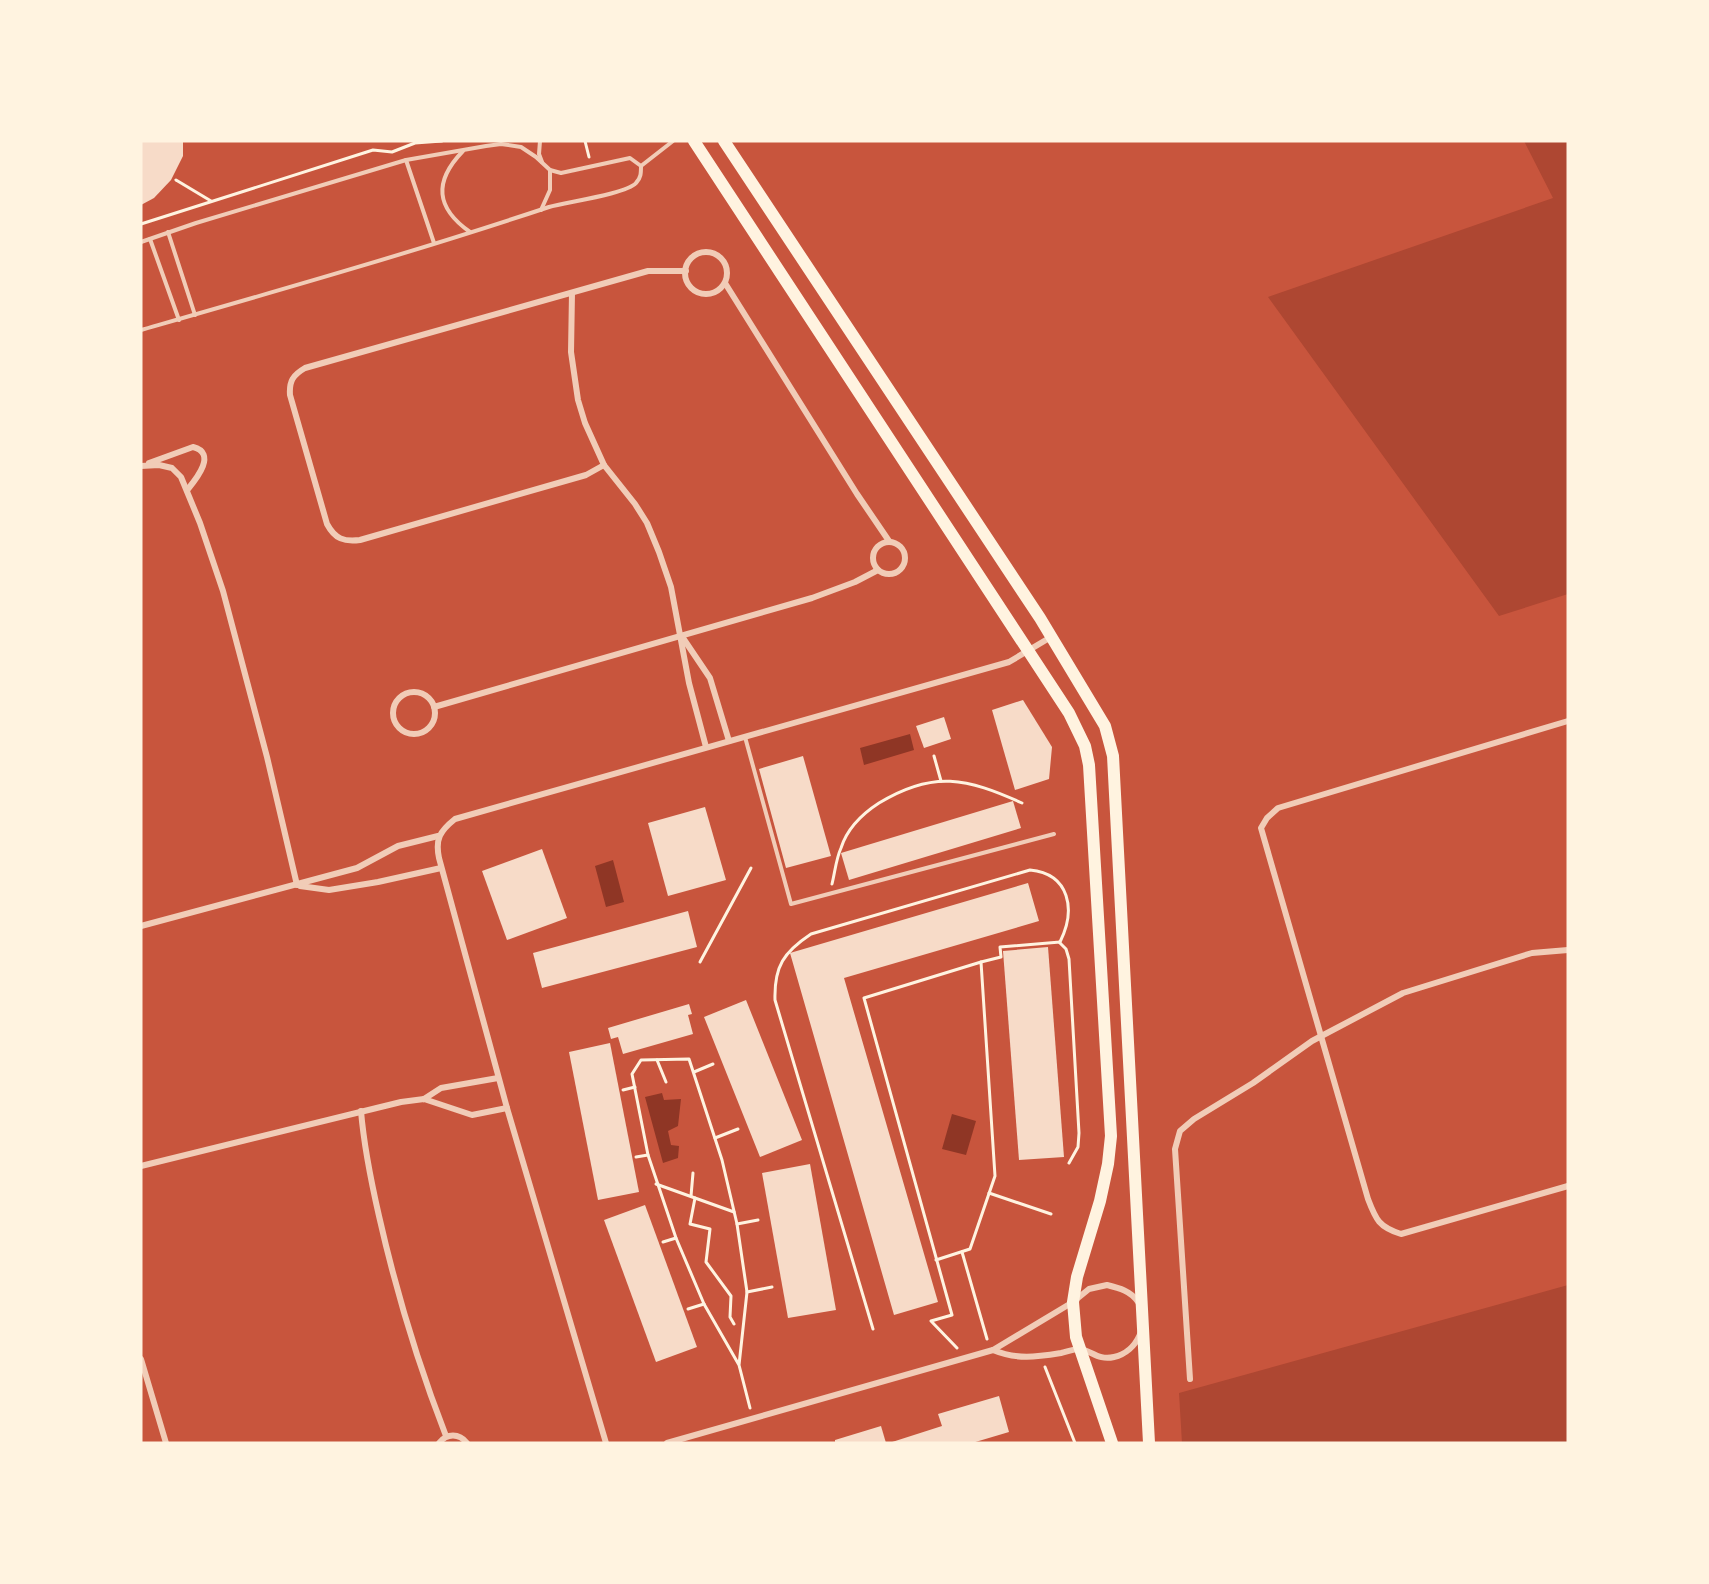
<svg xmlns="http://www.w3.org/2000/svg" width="1709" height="1584" viewBox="0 0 1709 1584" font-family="'Noto Sans',sans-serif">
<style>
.green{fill:#ae4732}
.water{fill:#8f3625}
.building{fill:#f7dbc8}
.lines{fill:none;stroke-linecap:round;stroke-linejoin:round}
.path{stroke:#fff3e0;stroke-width:3}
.service{stroke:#f1ccb7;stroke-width:4}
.minor{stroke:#f1ccb7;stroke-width:6}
.secondary{stroke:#fff3e0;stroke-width:12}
</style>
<rect width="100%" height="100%" fill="#c8553d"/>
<g class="green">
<polygon points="1524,141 1568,141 1568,594 1499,616 1268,297 1553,198"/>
<polygon points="1568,1285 1568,1443 1182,1443 1179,1393"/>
</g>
<g class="water">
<polygon points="910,734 914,750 864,765 860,748"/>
<polygon points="613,860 624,902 606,907 595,866"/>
<polygon points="662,1093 664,1100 681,1099 678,1126 668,1131 671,1145 679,1146 678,1158 663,1163 645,1097"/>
<polygon points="952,1114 976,1121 966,1155 942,1149"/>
</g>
<g class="building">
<polygon points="141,141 183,141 183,156 171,180 154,198 141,205"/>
<polygon points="1023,700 1052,747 1049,779 1015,790 992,710"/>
<polygon points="944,717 951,739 924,748 916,726"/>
<polygon points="803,756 831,856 786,868 759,769"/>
<polygon points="1013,801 1021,828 849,880 841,853"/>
<polygon points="705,807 726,880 668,896 648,823"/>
<polygon points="542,849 567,918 507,940 482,871"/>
<polygon points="1028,883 1039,921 844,978 938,1302 894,1315 790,953"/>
<polygon points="688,911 697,947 542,988 533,953"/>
<polygon points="1048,947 1064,1157 1019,1160 1003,951"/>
<polygon points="746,1000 802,1140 760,1157 704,1017"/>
<polygon points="689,1004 692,1014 688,1015 693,1034 623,1054 618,1037 611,1039 608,1028"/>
<polygon points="610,1043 639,1192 598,1200 569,1052"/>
<polygon points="810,1164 836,1310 788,1318 762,1173"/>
<polygon points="645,1205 697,1347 656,1362 604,1220"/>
<polygon points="999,1396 1009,1432 972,1443 889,1443 942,1426 938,1414"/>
<polygon points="881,1426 886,1443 835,1443 835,1440"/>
</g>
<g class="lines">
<g class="path">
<polyline points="585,141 589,157"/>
<polyline points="176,180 211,201"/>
<polyline points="141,224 373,150 392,152 415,143 442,141"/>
<polyline points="934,756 941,781"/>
<path d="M832 884C835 872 836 859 841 848 847 829 862 814 879 803 933 770 967 778 1022 803"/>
<polyline points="1059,942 1066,949 1069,959 1079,1133 1078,1147 1069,1163"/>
<polyline points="700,962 751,868"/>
<polyline points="657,1060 666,1082"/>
<polyline points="694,1072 713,1064"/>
<polyline points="623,1090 635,1087"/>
<polyline points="715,1138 738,1129"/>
<polyline points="636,1157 648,1155"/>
<polyline points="656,1184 734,1212"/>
<polyline points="989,1193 1051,1214"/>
<polyline points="691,1196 693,1173"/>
<polyline points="695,1198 690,1224 710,1229 706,1262 731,1296 730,1317 734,1324"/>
<polyline points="737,1224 758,1220"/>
<polyline points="663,1242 676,1238"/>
<polyline points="962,1252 987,1339"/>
<polyline points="936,1260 970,1249 995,1176 981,962 864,998 952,1315 931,1321 957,1348"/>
<polyline points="747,1292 772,1287"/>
<polyline points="688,1309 704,1304"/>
<path d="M873 1329 775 1000C774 966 784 952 811 934L1030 870C1070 874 1076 910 1060 942L1000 947 1001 957 981 962"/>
<polyline points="739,1365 747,1292 737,1224 722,1160 689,1059 641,1060 632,1074 648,1155 676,1238 704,1304 739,1365 750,1408"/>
<polyline points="1045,1367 1075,1443"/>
</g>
<g class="service">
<polyline points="540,141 539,154 542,162"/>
<path d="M463 151C433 182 436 208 470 232"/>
<polyline points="406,160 434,243"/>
<polyline points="641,166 673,141"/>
<polyline points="541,210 550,190 550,170"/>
<polyline points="168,232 195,315"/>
<polyline points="150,239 179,320"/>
<path d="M141 242 196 223 406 160 486 146 501 144 521 147 536 157 550 170 561 173 630 158 641 166C641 173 641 178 636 183 626 194 566 202 549 207 414 252 277 291 141 330"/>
<polyline points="745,737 791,904 1054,834"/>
</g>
<g class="minor">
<circle cx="706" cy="273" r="21"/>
<polyline points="725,283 857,494 889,541"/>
<polyline points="572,293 571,352 578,400 585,423 604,465 635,504 647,523 659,552 671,587 689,683 706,747"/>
<path d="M149 463 193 447C217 453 197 478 188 489"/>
<path d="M604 465 586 475 360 540C344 542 335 539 327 524L290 395C289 381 293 375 305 368L648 271H686"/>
<polyline points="141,466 159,465 172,468 181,477 200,523 223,591 267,757 297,885"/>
<circle cx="889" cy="558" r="16"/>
<polyline points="683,638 710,678 729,741"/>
<circle cx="414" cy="713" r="21"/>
<polyline points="434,707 812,598 855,582 878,570"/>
<path d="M1568 721 1278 808 1267 818 1261 828 1368 1199C1376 1220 1379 1227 1401 1234L1568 1186"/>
<polyline points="300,886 329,890 378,882 441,868"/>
<polyline points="141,926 357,868 398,846 438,836"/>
<polyline points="424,1099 441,1088 498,1078"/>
<path d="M361 1111C364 1147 371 1181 379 1216 396 1291 418 1364 446 1436"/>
<polyline points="141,1166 401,1102 424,1099 472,1115 507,1108"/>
<path d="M1107 1285C1119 1288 1131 1291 1138 1302 1151 1323 1137 1352 1114 1357 1098 1361 1091 1350 1079 1349 1074 1349 1066 1352 1061 1353 1036 1357 1017 1360 993 1350L1073 1302 1089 1289Z"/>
<polyline points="141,1359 166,1443"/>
<polyline points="1190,1379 1175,1149 1180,1131 1194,1119 1253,1083 1312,1041 1403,993 1532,953 1568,950"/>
<path d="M439 1443C447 1433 459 1433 467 1443"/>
<path d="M606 1443 507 1108 439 858C435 839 440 831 455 819L1009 662 1051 637"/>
<polyline points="667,1443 993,1350"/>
</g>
<g class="secondary">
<polyline points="694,141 1069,713 1085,746 1089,765 1111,1136 1108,1164 1100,1201 1077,1277 1073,1302 1076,1337 1112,1443"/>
<polyline points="724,141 1040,618 1105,726 1113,756 1149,1443"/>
</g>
</g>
<rect width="1709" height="1584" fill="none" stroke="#fff3e0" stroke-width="285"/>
</svg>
